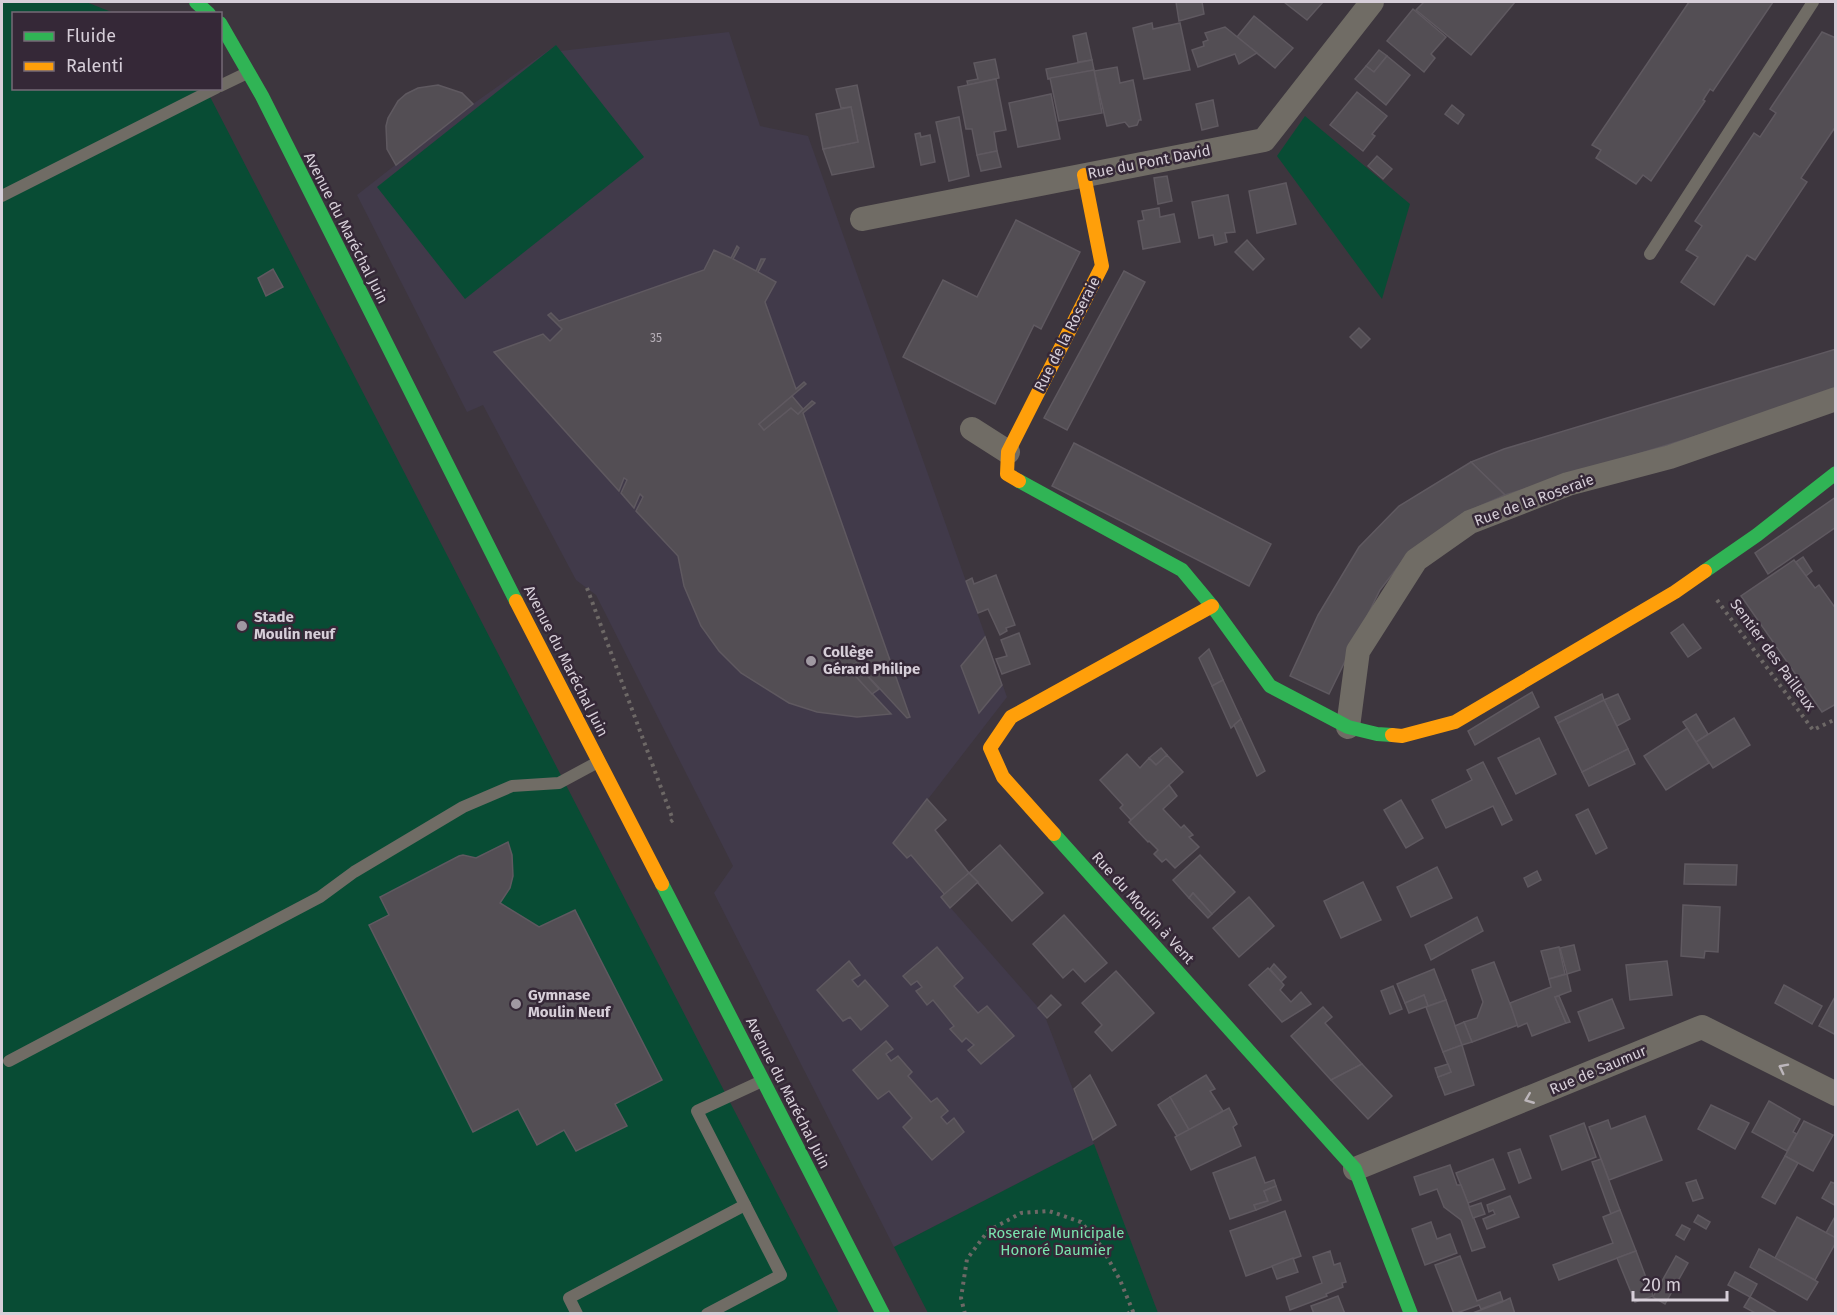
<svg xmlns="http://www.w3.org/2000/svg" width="1837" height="1315" viewBox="0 0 1837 1315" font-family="'Fira Sans',sans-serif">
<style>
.education{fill:#413a4a}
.green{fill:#084c34}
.building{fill:#534e54;stroke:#5f5960;stroke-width:1.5}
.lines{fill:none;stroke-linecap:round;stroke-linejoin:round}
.path{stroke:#6d6866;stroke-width:4;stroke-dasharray:3 4.5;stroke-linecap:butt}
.lane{stroke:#706c65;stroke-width:12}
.street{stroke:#706c65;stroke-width:24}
.fast{stroke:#30b455;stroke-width:14}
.slow{stroke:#ff9f0a;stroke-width:14}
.oneway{stroke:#bcb6bb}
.poi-dot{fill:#a099a2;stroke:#352837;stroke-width:2}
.labels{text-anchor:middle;stroke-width:5;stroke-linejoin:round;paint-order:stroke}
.number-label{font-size:12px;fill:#b5aeb7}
.street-label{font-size:15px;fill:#d6ced8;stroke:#352837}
.poi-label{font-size:15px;font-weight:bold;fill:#d6ced8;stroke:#352837;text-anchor:start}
.park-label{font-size:15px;fill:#7ae4ae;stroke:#352837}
</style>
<rect width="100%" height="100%" fill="#3d363e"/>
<polygon class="education" points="729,32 760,126 808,136 1007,697 894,843 907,858 911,855 944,895 942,898 1044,1014 1094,1144 894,1247 714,893 733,866 596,595 576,580 483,405 467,412 357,195 473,104 556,45 560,51"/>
<g class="green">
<polygon points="2,2 86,2 114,13 14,14 14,88 206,89 839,1313 2,1314"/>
<polygon points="556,45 644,157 465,299 377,187"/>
<polygon points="1305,116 1410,204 1382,299 1277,156"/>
<polygon points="1094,1144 1158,1313 928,1313 894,1247"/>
</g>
<g class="building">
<polygon points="1176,2 1202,2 1204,14 1179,21"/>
<polygon points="1284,2 1323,2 1307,20"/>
<polygon points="1424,2 1515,2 1471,55 1416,10"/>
<polygon points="1689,2 1773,2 1713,91 1710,89 1703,100 1705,101 1651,181 1643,175 1636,184 1596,158 1601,150 1592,145"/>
<polygon points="1413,9 1446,37 1431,54 1435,58 1424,72 1387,41"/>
<polygon points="1254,16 1293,48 1275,68 1237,37"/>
<polygon points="1152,23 1153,29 1180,23 1190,70 1144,79 1133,28"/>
<polygon points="1225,27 1257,53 1239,64 1235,54 1198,67 1192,50 1204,46 1203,42 1208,40 1205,33"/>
<polygon points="1822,32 1836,38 1836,126 1801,178 1807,182 1755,260 1747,255 1714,305 1681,282 1698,257 1686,250 1702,226 1695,221 1754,133 1760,137 1776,113 1770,109"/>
<polygon points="1086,33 1092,60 1078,62 1073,36"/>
<polygon points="1379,50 1387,56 1374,72 1366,66"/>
<polygon points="1387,56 1410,75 1386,105 1355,79 1366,66 1374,72"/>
<polygon points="995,59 999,78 968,85 967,81 978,79 974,63"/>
<polygon points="1092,60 1094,70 1048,79 1046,69"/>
<polygon points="1117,67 1120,83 1133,80 1141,120 1139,120 1137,125 1129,127 1125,122 1107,126 1094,71"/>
<polygon points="1094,70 1102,113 1059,121 1050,78"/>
<polygon points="996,79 1006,130 994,132 997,151 977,155 972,129 966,129 958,87"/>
<polygon points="438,85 462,93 473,104 396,165 387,149 386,126 388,118 398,101 406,94 418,88"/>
<polygon points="857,85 874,167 832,175 823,149 858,142 851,107 841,108 836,89"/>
<polygon points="1357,92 1387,116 1372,134 1375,136 1363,151 1330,125"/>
<polygon points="1051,94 1060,139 1018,147 1009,103"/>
<polygon points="1213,100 1218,126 1202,130 1196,104"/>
<polygon points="1452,105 1464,115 1458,124 1445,114"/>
<polygon points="851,107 858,142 823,149 816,114"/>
<polygon points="959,117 969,176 949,181 936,122"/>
<polygon points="920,133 921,137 930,135 935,162 921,165 915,134"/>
<polygon points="997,151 1001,167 981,171 977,155"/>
<polygon points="1377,156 1392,169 1383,179 1368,166"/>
<polygon points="1167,176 1172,201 1158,204 1154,178"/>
<polygon points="1286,183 1296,224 1257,233 1249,191"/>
<polygon points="1228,195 1235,232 1225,233 1227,242 1215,245 1213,235 1199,238 1192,202"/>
<polygon points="1159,208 1160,217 1174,214 1180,242 1143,249 1138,221 1144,220 1142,211"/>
<polygon points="1016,220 1080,252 1041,329 1034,325 995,404 903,357 943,280 977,297"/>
<polygon points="1247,240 1264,259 1253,270 1235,252"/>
<polygon points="737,246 739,248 733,259 756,271 761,259 765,259 758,272 776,282 765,302 796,389 804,382 806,384 759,424 764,430 791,408 798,414 812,401 815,403 803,413 910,717 907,718 856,663 849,669 891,714 857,717 817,712 789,703 741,673 719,651 701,626 684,586 678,556 636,511 643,497 640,494 634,508 621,493 627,480 624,478 619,491 494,352 543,334 550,341 562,329 548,315 551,313 559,321 704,270 714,250 731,258"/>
<polygon points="273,269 283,287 266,296 258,278"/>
<polygon points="1124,271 1145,282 1067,430 1044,418"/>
<polygon points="1359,328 1370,339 1361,348 1350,337"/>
<polygon points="1836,349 1836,393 1505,495 1471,462 1504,449"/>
<polygon points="792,396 803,409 798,414 791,408 764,430 759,424"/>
<polygon points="1074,443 1271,544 1249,586 1052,486"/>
<polygon points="1471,462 1505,495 1462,514 1404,559 1380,590 1329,694 1290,676 1318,615 1359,547 1399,506"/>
<polygon points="1836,497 1836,527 1768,574 1755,553"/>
<polygon points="1803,557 1812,571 1806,576 1796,562"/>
<polygon points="1794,560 1815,588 1819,585 1836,609 1836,704 1822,712 1741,596"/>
<polygon points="996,575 1015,625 1006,628 1007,631 1000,635 988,609 978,613 966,581 972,578 974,584"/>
<polygon points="1683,624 1701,648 1688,657 1671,633"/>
<polygon points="1019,633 1030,664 1002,674 996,659 1007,656 1001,640"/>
<polygon points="985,637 1002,685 979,713 961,666"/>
<polygon points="1209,649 1223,680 1212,686 1199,658"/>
<polygon points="856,663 879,689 872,694 849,669"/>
<polygon points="1223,680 1241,719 1231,728 1212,686"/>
<polygon points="1532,692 1539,707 1475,745 1468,731"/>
<polygon points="1602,694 1604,700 1558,723 1555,717"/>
<polygon points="1618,694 1630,719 1617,726 1604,700"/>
<polygon points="1604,700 1628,749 1582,772 1558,723"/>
<polygon points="1696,714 1708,734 1696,742 1683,722"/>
<polygon points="1734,718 1750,745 1713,768 1696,742"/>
<polygon points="1241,719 1265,771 1257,776 1234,725"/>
<polygon points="1687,728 1709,763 1666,790 1644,756"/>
<polygon points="1539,738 1556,774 1516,794 1498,758"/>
<polygon points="1161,748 1167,755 1156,765 1149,758"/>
<polygon points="1628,749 1635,764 1589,786 1582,772"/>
<polygon points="1127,754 1140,768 1149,758 1156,765 1167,755 1183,772 1131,820 1120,808 1123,805 1100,780"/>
<polygon points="1483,762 1512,820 1502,825 1493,806 1446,828 1432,800 1472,780 1467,770"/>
<polygon points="1169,785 1177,796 1163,809 1181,828 1184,825 1193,835 1189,837 1199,847 1175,868 1166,859 1162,862 1154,854 1158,850 1149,841 1148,842 1129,822"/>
<polygon points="927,799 946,820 935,830 969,873 945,895 911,855 907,858 893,843"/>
<polygon points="1401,800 1423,838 1406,848 1384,810"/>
<polygon points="1588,809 1607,848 1596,854 1576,815"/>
<polygon points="508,842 512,855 513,876 510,888 500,903 539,927 575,910 662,1080 615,1104 627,1126 576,1151 564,1130 537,1145 518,1109 473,1132 369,925 389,915 380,897 459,856 463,855 476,858"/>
<polygon points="1000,845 1043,893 1012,921 969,873"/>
<polygon points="1200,855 1235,892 1212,914 1193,893 1189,898 1173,880"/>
<polygon points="1685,864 1737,865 1736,885 1684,884"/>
<polygon points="1437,867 1452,898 1411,917 1397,887"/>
<polygon points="1537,871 1541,880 1528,887 1524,878"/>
<polygon points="969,873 978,882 950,908 941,897"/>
<polygon points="1363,882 1381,920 1341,938 1324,901"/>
<polygon points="1193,893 1212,914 1208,918 1189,898"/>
<polygon points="1249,897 1274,926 1239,957 1213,928"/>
<polygon points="1683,905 1720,907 1718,952 1705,951 1704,958 1681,956"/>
<polygon points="1064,915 1107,963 1085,982 1073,969 1063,978 1033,944"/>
<polygon points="1477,917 1483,931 1431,960 1425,945"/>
<polygon points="1574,945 1580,970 1567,974 1560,948"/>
<polygon points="937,947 963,978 954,986 978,1013 987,1006 1014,1036 981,1064 968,1050 974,1045 966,1038 962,1042 950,1029 954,1026 933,1000 927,1005 916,991 922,987 917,981 911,985 903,976"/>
<polygon points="1559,947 1565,974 1549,979 1541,951"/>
<polygon points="849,961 860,975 852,980 858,987 865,980 888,1006 861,1030 850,1017 843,1021 817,990"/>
<polygon points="1667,961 1672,995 1630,1000 1626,965"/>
<polygon points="1494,962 1518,1025 1472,1042 1464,1022 1477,1018 1483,1002 1472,970"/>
<polygon points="1274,964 1286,977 1281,982 1270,969"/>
<polygon points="1268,968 1284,985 1280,990 1291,1002 1301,992 1311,1004 1282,1022 1249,985"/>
<polygon points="1434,969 1446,1000 1428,1006 1424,995 1405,1003 1397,984"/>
<polygon points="1116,971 1154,1013 1112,1051 1095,1032 1102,1025 1082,1003"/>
<polygon points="1567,974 1571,991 1555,997 1566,1023 1532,1036 1527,1023 1518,1027 1510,1003 1551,987 1549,979"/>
<polygon points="1784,985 1822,1006 1812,1024 1775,1003"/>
<polygon points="1393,986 1402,1009 1390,1014 1381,991"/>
<polygon points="1051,995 1061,1005 1047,1018 1038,1008"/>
<polygon points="1424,995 1428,1006 1409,1013 1405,1003"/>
<polygon points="1836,995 1836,1035 1819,1026"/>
<polygon points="1559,996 1570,1022 1566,1023 1555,997"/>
<polygon points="1612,999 1624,1028 1589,1041 1578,1012"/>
<polygon points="1446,1000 1462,1045 1443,1052 1426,1007"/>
<polygon points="1323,1007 1332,1017 1325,1023 1362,1064 1331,1080 1291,1036"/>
<polygon points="1464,1022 1472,1042 1462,1045 1455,1026"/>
<polygon points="886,1041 893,1049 886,1054 891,1061 898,1056 912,1072 908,1076 931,1102 937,1098 948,1111 941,1117 947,1124 954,1118 964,1132 932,1160 903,1127 912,1118 889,1091 878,1099 853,1070"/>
<polygon points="1462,1045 1474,1085 1445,1095 1438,1077 1451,1072 1443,1052"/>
<polygon points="1362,1064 1392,1096 1368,1119 1331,1080"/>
<polygon points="1448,1064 1451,1072 1438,1077 1435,1068"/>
<polygon points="1090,1075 1116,1125 1093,1140 1074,1089"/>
<polygon points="1206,1075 1215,1089 1210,1091 1223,1111 1189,1130 1170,1097"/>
<polygon points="1170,1097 1189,1130 1177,1136 1158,1105"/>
<polygon points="1769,1101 1800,1119 1793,1132 1797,1134 1787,1151 1752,1132"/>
<polygon points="1711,1105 1749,1123 1735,1149 1698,1129"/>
<polygon points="1229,1108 1237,1124 1233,1127 1241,1146 1191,1170 1175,1137"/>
<polygon points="1645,1116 1662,1160 1609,1180 1589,1127 1608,1120 1611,1129"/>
<polygon points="1804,1121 1833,1135 1813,1171 1785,1156"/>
<polygon points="1584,1123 1596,1157 1562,1170 1550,1136"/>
<polygon points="1520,1149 1531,1178 1519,1183 1508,1153"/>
<polygon points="1785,1156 1798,1163 1775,1204 1762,1197"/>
<polygon points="1255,1157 1265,1183 1274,1180 1276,1186 1264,1191 1268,1201 1254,1205 1256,1210 1230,1219 1213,1173"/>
<polygon points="1493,1159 1505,1189 1468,1203 1456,1173"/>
<polygon points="1601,1159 1620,1210 1611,1214 1592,1162"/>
<polygon points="1450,1165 1457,1185 1461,1185 1485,1247 1472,1251 1461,1220 1444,1207 1437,1189 1420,1195 1414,1177"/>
<polygon points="1696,1180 1703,1198 1693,1201 1686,1183"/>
<polygon points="1831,1182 1836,1184 1836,1206 1822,1198"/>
<polygon points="1276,1186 1281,1200 1256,1210 1254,1205 1268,1201 1264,1191"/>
<polygon points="1510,1196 1519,1217 1487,1229 1483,1219 1495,1214 1493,1210 1489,1212 1487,1205"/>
<polygon points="1481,1203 1485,1214 1473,1218 1469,1207"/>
<polygon points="1620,1210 1636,1251 1559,1280 1553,1265 1613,1243 1603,1217"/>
<polygon points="1285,1211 1301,1256 1246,1276 1230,1231"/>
<polygon points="1698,1215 1710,1222 1706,1229 1694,1222"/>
<polygon points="1836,1215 1836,1238 1826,1233"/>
<polygon points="1797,1217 1836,1238 1836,1242 1815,1280 1775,1258"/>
<polygon points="1431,1222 1437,1239 1450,1234 1457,1253 1425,1265 1412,1229"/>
<polygon points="1682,1225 1690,1229 1684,1240 1676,1235"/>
<polygon points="1759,1249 1818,1282 1807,1300 1750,1267"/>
<polygon points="1330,1251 1334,1265 1340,1263 1346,1282 1342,1283 1343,1287 1326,1294 1327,1296 1290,1310 1286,1297 1322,1283 1313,1257"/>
<polygon points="1636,1251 1653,1296 1635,1302 1617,1258"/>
<polygon points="1460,1256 1477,1301 1500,1292 1503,1301 1481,1309 1479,1305 1454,1314 1435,1265"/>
<polygon points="1676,1256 1688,1263 1665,1304 1653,1297"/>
<polygon points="1293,1258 1298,1272 1277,1279 1272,1266"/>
<polygon points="1735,1272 1757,1284 1750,1297 1728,1285"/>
<polygon points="1338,1296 1345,1314 1314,1314 1311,1306"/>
<polygon points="1750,1297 1779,1314 1757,1314 1744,1307"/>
<polygon points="1510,1298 1515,1314 1470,1314 1502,1302"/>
</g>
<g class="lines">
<g class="path">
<polyline points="587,588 673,820 667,824"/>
<polyline points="1717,600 1813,730 1836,719"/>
<polyline points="965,1314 961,1298 967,1259 988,1231 1021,1213 1049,1211 1081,1222 1101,1246 1120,1280 1134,1314"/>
<polyline points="1127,1314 1133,1311"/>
</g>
<g class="lane">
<polyline points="220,86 247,73"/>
<polyline points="2,196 216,88"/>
<polyline points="1650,254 1813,2"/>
<polyline points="9,1061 320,897 354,872 463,807 512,786 559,783 598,762"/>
<polyline points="577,1314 569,1298 745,1205"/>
<polyline points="707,1314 781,1275 697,1111 762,1081"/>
</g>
<g class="street">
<polyline points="862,219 1264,140 1372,2"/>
<polyline points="972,429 1008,452"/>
<polyline points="1348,727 1358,651 1416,560 1470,522 1568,484 1670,457 1836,399"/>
<polyline points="1355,1169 1702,1027 1836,1094"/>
</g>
<g class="fast">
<polyline points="196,2 209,14"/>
<polyline points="220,23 262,96 516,601"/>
<polyline points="1019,481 1182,570 1212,606 1270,686 1348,727 1377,734 1392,735"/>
<polyline points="1705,571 1757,535 1836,473"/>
<polyline points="1054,834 1355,1169 1411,1314"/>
<polyline points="662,884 883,1314"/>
</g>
<g class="slow">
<polyline points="1019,481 1007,474 1008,452 1102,266 1084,175"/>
<polyline points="516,601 662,884"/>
<polyline points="1392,735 1402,736 1455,722 1675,592 1705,571"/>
<polyline points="1054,834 1003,777 990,748 1011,717 1212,606"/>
</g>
</g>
<defs><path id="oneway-chevron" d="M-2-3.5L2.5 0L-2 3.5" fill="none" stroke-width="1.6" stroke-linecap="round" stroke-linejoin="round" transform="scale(1.5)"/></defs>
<g class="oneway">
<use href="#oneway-chevron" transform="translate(1783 1068) rotate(-153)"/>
<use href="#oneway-chevron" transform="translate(1529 1099) rotate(158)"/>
</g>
<g class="poi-dot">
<circle cx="242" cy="626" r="6"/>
<circle cx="811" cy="661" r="6"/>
<circle cx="516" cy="1004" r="6"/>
</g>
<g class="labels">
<g class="number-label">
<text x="656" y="342">35</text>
</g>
<g class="street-label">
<text transform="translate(1149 162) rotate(-11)" y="5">Rue du Pont David</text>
<text transform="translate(346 228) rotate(63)" y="5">Avenue du Maréchal Juin</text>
<text transform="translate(1067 334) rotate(-63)" y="5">Rue de la Roseraie</text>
<text transform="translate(1534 500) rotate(-20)" y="5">Rue de la Roseraie</text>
<text transform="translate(1773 655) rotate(54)" y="5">Sentier des Pailleux</text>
<text transform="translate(566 661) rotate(63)" y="5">Avenue du Maréchal Juin</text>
<text transform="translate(1143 908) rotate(48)" y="5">Rue du Moulin à Vent</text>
<text transform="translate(1598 1070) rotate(-23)" y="5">Rue de Saumur</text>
<text transform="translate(788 1093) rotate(63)" y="5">Avenue du Maréchal Juin</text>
</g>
<g class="poi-label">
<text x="254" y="622">Stade<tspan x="254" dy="17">Moulin neuf</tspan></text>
<text x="823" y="657">Collège<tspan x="823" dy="17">Gérard Philipe</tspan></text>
<text x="528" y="1000">Gymnase<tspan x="528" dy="17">Moulin Neuf</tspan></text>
</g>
<g class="park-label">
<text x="1056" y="1238">Roseraie Municipale<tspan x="1056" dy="17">Honoré Daumier</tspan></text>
</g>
</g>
<rect width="1837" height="1315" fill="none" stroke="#d6ced8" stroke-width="6"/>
<rect x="12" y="12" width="210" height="78" fill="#352837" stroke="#756a77" stroke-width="1.5"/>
<rect x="24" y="32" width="30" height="9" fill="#30b455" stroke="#756a77" stroke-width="1.5"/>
<text x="66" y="42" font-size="18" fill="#d6ced8">Fluide</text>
<rect x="24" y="62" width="30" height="9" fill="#ff9f0a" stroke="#756a77" stroke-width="1.5"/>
<text x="66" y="72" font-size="18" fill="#d6ced8">Ralenti</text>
<path d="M1633 1291v9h94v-9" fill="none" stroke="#d6ced8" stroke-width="3"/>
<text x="1642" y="1291" font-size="18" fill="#d6ced8" stroke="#352837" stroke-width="4.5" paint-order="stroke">20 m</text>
</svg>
